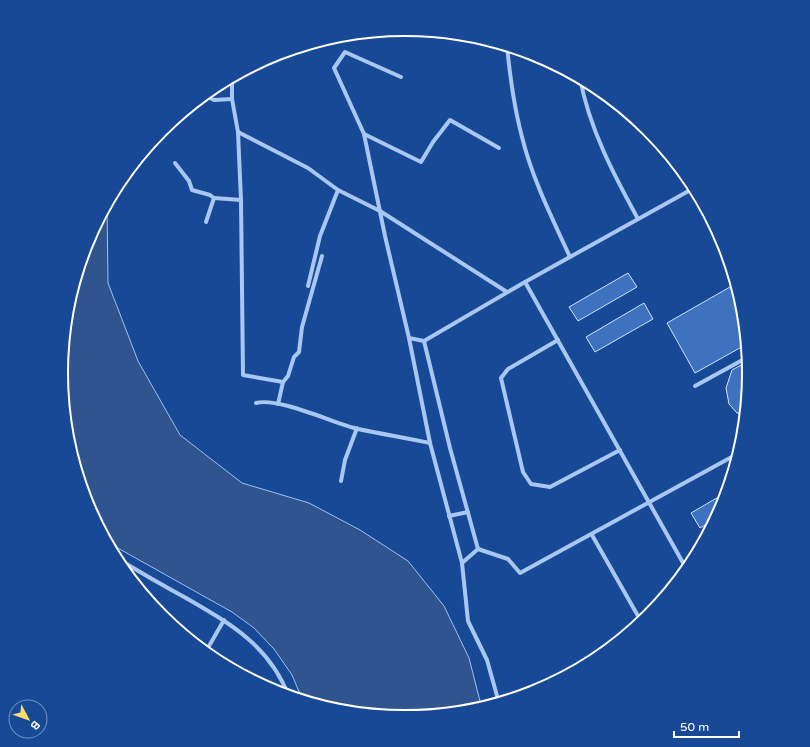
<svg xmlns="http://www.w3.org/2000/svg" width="810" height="747" viewBox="0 0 810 747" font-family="'Varela Round',sans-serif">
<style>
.water{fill:#30548e;stroke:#9cc1f4}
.building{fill:#3f72be;stroke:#d1e2fc}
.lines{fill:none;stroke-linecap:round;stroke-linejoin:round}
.street{stroke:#a9c7f1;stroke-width:4}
.rim{fill:none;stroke:#fff;stroke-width:2}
</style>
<rect width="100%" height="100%" fill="#174997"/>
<polygon class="water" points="107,204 108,283 138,361 180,435 242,483 309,503 360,530 408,561 444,606 469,658 482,709 472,711 405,718 338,711 303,701 292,675 274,649 254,628 232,612 107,542 87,505 67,440 61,373 67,306 87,241"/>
<g class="building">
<polygon points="628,273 637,287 578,321 569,307"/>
<polygon points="730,287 743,310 747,344 695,373 667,323"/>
<polygon points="644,303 653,319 595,352 586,337"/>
<polygon points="745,363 748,363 750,374 746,414 742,414 737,413 729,404 726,388 732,370"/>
<polygon points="727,492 719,514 707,520 709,523 700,528 691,513"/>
</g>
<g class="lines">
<g class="street">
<path d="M507 46C510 77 514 107 522 137 532 178 552 218 570 257"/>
<polyline points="232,77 232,99 238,132 241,200 243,375 283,382"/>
<polyline points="401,77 345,52 334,68 364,134 385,236 409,338 430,443 462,563 468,621 487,660 499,703"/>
<path d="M580 78C589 128 614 175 638 219"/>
<polyline points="204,95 214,100 232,99"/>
<polyline points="238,132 308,168 338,190 380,211 507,292"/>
<polyline points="364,134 421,162 433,142 450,120 499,148"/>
<polyline points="175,163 189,181 192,190 210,195 214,198"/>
<polyline points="694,188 525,282 424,341 450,448 478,549 508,559 520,573 739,453"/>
<polyline points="206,222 214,198 241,200"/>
<polyline points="525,282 687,570"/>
<polyline points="308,286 320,236 338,190"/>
<polyline points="409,338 424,341"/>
<polyline points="558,340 508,369 501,378 523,472 531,484 550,487 620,450"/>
<polyline points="695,386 748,357"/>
<path d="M256 403C279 397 333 423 358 429 382 434 406 438 430 443"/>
<polyline points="278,404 283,382 288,376 294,357 299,352 302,327 322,256"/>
<polyline points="341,481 345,460 357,428"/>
<polyline points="449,516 468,512"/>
<polyline points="592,535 642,623"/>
<path d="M115 557C138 571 162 585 186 598 231 624 270 646 289 697"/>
<polyline points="462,563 478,549"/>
<polyline points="205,653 224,620"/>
</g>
</g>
<path d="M0 0H810V747H0ZM68 373a337 337 0 1 1 674 0a337 337 0 1 1-674 0Z" fill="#174997" fill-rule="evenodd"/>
<path class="rim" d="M68 373a337 337 0 1 1 674 0a337 337 0 1 1-674 0Z"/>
<g transform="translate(28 719) rotate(131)"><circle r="19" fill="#174997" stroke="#7492c1"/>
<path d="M0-3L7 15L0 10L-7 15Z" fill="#ffdb6a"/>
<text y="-6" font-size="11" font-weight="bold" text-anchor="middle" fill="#ffffff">B</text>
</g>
<path d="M674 731v6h65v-6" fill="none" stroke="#ffffff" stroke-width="2"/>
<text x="680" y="731" font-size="12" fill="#ffffff" stroke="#174997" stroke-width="3" paint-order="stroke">50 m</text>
</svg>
